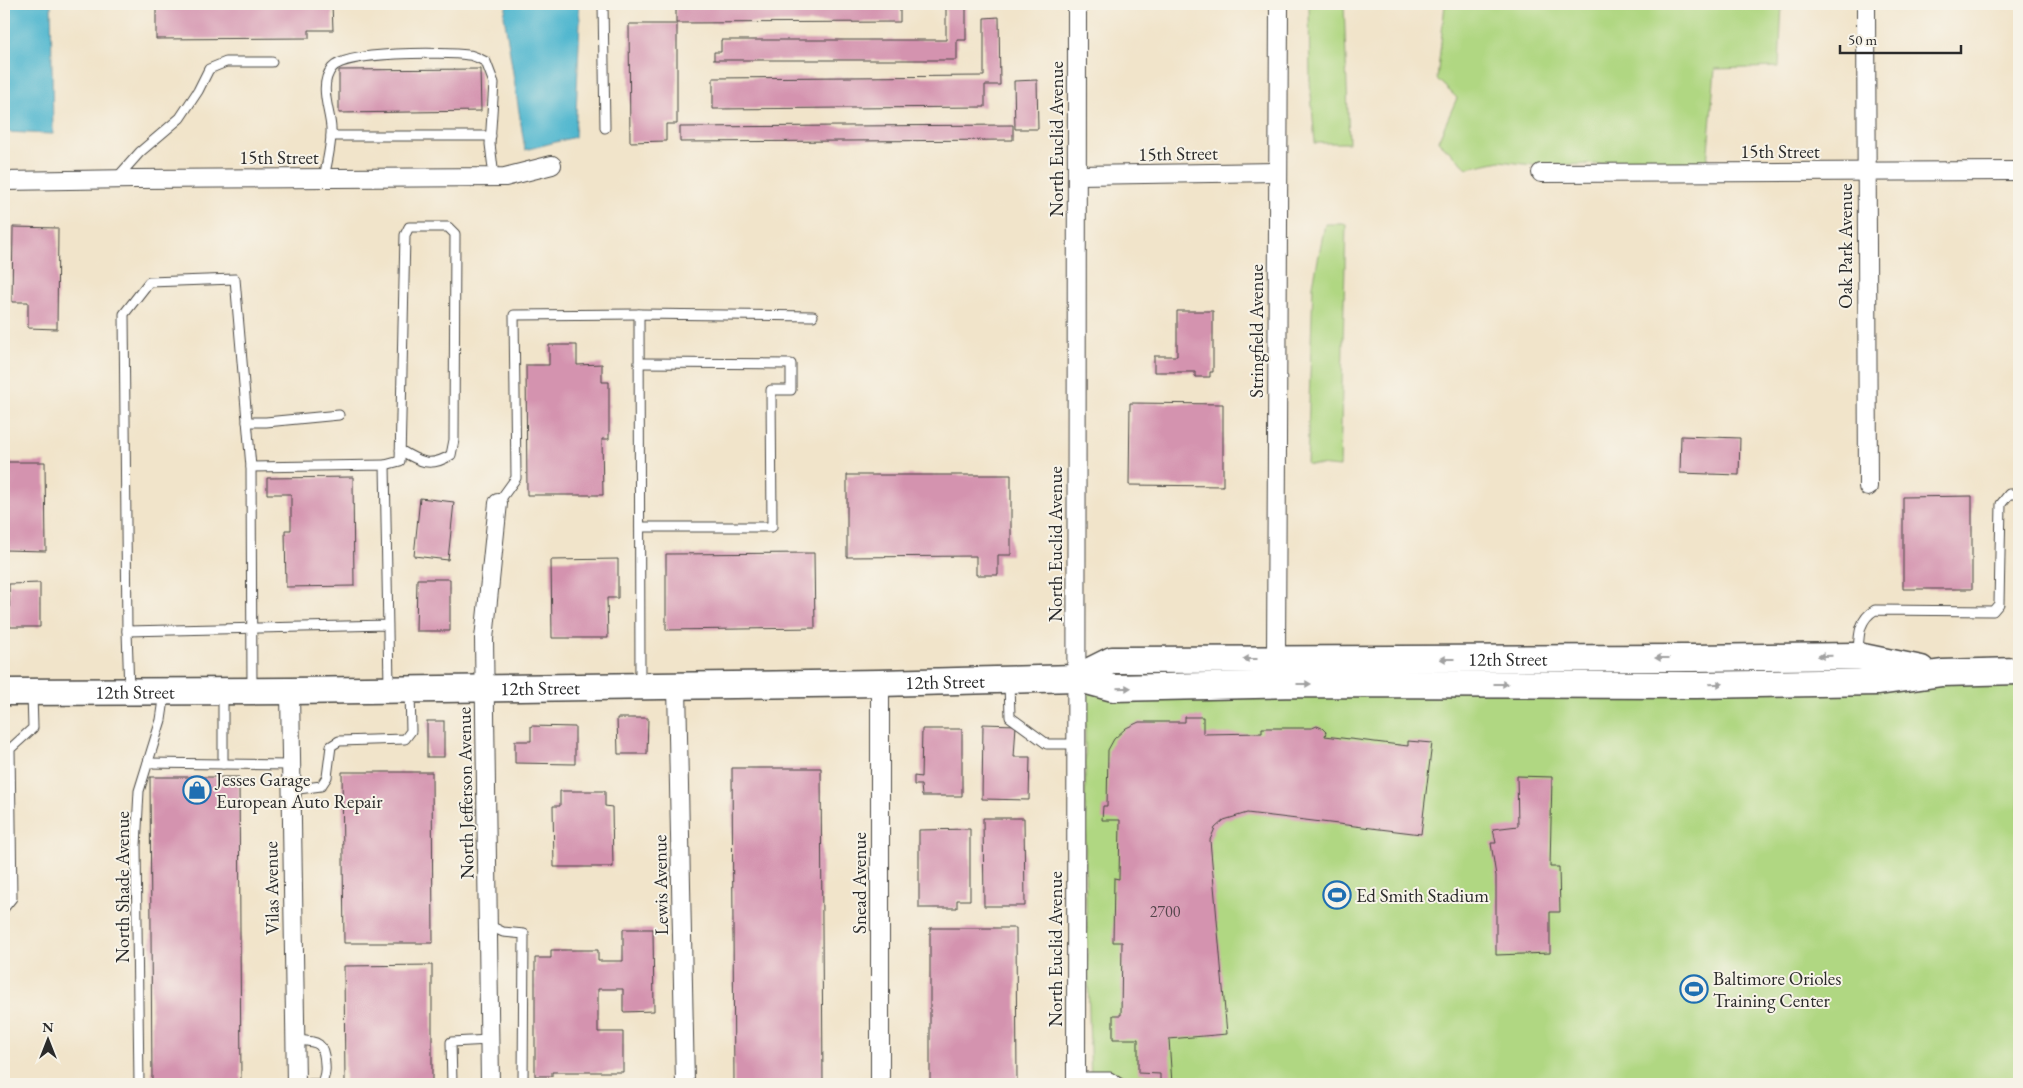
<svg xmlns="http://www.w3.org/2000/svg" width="2023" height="1088" viewBox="0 0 2023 1088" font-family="'EB Garamond',serif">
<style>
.green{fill:#b0d782;stroke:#6e8156}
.water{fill:#51b7cf;stroke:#3e717d}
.building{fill:#d493af}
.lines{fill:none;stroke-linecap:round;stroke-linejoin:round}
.lane-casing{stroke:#494743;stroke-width:11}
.street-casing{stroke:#494743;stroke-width:20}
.secondary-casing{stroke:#494743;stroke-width:29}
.lane{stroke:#fff;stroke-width:9}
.street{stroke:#fff;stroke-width:18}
.secondary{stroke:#fff;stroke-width:26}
.oneway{fill:#a0a0a0}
.labels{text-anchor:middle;stroke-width:4;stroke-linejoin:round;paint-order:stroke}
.number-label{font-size:16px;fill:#55454c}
.street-label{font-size:19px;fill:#2b2b2b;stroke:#f7f3e8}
.poi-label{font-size:19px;fill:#2b2b2b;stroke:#f7f3e8;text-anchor:start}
</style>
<rect width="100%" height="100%" fill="#f7f3e8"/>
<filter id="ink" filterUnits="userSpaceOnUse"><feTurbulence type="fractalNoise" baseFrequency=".02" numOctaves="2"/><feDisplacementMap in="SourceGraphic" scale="10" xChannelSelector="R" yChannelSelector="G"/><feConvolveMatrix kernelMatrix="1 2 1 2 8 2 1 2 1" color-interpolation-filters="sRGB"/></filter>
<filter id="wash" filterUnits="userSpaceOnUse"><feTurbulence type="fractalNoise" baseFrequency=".0096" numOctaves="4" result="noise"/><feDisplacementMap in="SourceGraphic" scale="20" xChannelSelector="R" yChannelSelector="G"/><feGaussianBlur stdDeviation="1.12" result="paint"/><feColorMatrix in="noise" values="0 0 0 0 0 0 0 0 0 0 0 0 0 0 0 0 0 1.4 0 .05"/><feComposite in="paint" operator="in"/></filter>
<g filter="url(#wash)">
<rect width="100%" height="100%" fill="#f1e4ca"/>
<g class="green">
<polygon points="1309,4 1344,4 1349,143 1315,143 1310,82"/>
<polygon points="1445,4 1782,4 1779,67 1715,69 1707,163 1533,165 1500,161 1467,168 1438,141 1457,98 1437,79"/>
<polygon points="1325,224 1346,224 1340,467 1307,464 1313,285"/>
<polygon points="2019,680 2019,1084 1091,1084 1085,871 1085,690"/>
</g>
<g class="water">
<polygon points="4,4 51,4 53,134 4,132"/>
<polygon points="507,4 578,4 580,20 575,137 525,150 504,15"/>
</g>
<g id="blocks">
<g class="building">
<polygon points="156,4 332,4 333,30 309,30 309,38 156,39"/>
<polygon points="629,4 929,4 929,7 900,7 900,22 676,23 676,8 629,8"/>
<polygon points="946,4 966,4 966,40 957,40 957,60 714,60 714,52 721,52 721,40 946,40"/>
<polygon points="999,17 1000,85 985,85 985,107 713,109 713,78 984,76 984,18"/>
<polygon points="629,24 677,24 677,124 666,124 666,141 630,142"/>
<polygon points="480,69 481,111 339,113 339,70"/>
<polygon points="1037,80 1038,129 1015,129 1014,81"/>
<polygon points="1013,125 1013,140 680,142 680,127"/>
<polygon points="13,227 58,228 57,329 28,328 28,302 12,302"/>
<polygon points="1177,311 1213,311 1213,372 1210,372 1210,377 1195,377 1195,372 1154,372 1154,356 1177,356"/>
<polygon points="549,345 577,345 577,365 602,364 602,382 609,382 609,439 602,439 603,495 527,495 526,365 549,365"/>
<polygon points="1130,403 1223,404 1223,486 1129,485"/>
<polygon points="1681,436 1740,438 1739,475 1680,473"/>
<polygon points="4,462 45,462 46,551 4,550"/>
<polygon points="847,475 1011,475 1011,555 998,555 998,575 976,575 976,556 847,557"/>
<polygon points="353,477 354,586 286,587 285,530 291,530 291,494 267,494 267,478"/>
<polygon points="1972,496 1972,589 1903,589 1903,497"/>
<polygon points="420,498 454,502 448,560 414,556"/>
<polygon points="814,553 815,628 666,630 666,554"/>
<polygon points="618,559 618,598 607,598 608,638 552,638 551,560"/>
<polygon points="417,579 450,579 450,631 416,631"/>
<polygon points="40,583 40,627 10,627 9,584"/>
<polygon points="1185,717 1203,717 1203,734 1262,733 1262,728 1312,728 1317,726 1322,728 1326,732 1325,736 1408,746 1408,741 1432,743 1421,834 1247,813 1224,820 1215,828 1210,840 1227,1034 1169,1039 1172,1084 1160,1084 1160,1074 1138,1073 1138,1039 1113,1039 1113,1015 1121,1015 1122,942 1113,942 1114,878 1119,879 1120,820 1102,820 1103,806 1107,806 1108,750 1114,739 1126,728 1139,722 1185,722"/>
<polygon points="617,718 648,718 647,754 618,754"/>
<rect x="427" y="721" width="17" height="36"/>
<polygon points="983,724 1016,725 1014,757 1030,757 1029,800 982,799"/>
<polygon points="531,726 575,727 575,764 515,763 515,741 531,741"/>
<polygon points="922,729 962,729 962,796 922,796 921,785 914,785 914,776 921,777"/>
<polygon points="732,768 821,768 823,1084 734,1084"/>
<polygon points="342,772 432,772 433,943 344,943"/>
<polygon points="1517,776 1552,777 1550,867 1559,867 1560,912 1550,912 1550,953 1496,955 1496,876 1491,843 1496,843 1493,829 1518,826"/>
<polygon points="150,777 239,777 241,1083 152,1084"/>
<polygon points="560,791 605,791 605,806 612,807 613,867 554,867 553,806 560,806"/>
<polygon points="983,818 1024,818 1025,906 984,906"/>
<polygon points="970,829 970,900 957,900 957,908 919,908 919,830"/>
<polygon points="930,928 1016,928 1017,1084 930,1084"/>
<polygon points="623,929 653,929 654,1011 623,1012 623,989 598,989 598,1032 623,1032 623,1072 552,1072 552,1076 535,1076 535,958 551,958 551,950 598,950 598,961 623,961"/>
<polygon points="432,965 432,1084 345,1084 344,966"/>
</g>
</g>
</g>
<g filter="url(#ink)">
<use href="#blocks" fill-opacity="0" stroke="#494743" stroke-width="1"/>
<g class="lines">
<g class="lane-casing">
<g id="lane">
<polyline points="603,4 605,128"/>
<polyline points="331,136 491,136"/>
<path d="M324 178C327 162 332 144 331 128 330 110 318 85 332 68 346 51 445 52 468 55 474 55 480 59 486 62L494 83 490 144 494 177"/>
<polyline points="116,179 140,152 180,118 198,91 209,69 226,62 272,62"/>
<polyline points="639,363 791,364 791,390 771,390 772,527 640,527"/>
<polyline points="247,422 266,422 339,415"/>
<path d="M385 465 400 461 405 235 409 227H448L455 234 454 440 451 455C430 468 420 462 400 450"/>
<polyline points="251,467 252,689"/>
<polyline points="498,503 516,478 514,315 639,314"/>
<polyline points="388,625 127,631 124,314 149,282 235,279 251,467 385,465 389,686"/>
<polyline points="127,631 129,691"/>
<path d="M1858 654C1859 636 1858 620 1875 610L1993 611 1999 604 2001 504 2009 494H2019"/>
<polyline points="1009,682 1010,717 1047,744 1076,744"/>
<polyline points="640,683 639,314 813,316"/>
<polyline points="223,694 223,764"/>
<polyline points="148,763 290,765"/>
<polyline points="291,790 321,786 327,777 331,746 339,741 405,739 411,731 410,692"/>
<polyline points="4,908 12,898 10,749 33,728 32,694"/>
<polyline points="488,925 503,932 524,934 523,1084"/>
<path d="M295 1040C316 1042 324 1040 325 1064 326 1072 325 1077 321 1084H309"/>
<polyline points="1076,1077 1110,1077 1121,1084"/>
<polyline points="139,1084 136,846 139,791 161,720 165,693"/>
<polyline points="452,1084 451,1042 490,1040"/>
</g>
</g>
<g class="street-casing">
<g id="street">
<polyline points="1866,4 1868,487"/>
<polyline points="1541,173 2019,171"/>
<polyline points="1078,175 1278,172"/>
<polyline points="4,181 134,179 505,177 552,165"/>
<polyline points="1276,659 1279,4"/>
<polyline points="880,683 880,1084"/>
<polyline points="677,686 685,1084"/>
<polyline points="290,691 296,1084"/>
<polyline points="490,1084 484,639 498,503"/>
<polyline points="1076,1084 1077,4"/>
</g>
</g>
<g class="secondary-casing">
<g id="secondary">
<path id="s1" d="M1076 678 1112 660 1692 658 1858 656 1921 669"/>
<path id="s2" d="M4 692 290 691 880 683 1076 678 1113 688 1296 684 1696 685 1878 682 1942 673 2019 671"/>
</g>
</g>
<use href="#lane" class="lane"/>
<use href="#street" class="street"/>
<use href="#secondary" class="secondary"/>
</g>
<defs><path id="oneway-solid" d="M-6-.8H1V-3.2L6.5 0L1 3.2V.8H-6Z" transform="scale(1.25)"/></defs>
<g class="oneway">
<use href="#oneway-solid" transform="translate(1825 656) rotate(179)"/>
<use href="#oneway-solid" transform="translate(1662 658) rotate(180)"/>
<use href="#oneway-solid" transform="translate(1250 659) rotate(180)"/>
<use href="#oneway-solid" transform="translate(1447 659) rotate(180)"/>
<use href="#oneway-solid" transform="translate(1304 684)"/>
<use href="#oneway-solid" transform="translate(1501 684)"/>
<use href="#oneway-solid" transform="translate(1716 684) rotate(-1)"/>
<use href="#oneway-solid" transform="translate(1124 688) rotate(-1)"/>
</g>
</g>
<defs>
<g id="shop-ring" transform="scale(1.4375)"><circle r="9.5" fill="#f7f3e8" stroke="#1f6fb2" stroke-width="1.5"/><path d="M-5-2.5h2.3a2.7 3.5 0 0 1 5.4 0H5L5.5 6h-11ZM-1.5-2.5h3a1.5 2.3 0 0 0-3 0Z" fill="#1f6fb2"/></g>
<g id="stadium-ring" transform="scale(1.4375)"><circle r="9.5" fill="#f7f3e8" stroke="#1f6fb2" stroke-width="1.5"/><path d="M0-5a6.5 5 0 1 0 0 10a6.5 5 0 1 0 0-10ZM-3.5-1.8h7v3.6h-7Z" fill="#1f6fb2"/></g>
</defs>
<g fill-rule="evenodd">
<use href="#shop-ring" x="197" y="790"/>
<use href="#stadium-ring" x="1337" y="895"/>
<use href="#stadium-ring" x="1694" y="989"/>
</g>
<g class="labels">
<g class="number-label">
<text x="1165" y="917">2700</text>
</g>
<g class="street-label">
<text transform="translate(1056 139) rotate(-90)" y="7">North Euclid Avenue</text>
<text x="1780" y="158">15th Street</text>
<text transform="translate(1178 153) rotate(-1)" y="7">15th Street</text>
<text x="279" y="164">15th Street</text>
<text transform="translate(1845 246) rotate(-90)" y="7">Oak Park Avenue</text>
<text transform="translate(1256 331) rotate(-90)" y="7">Stringfield Avenue</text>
<text transform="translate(1055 544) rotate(-90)" y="7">North Euclid Avenue</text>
<text dy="7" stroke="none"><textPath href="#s1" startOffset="436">12th Street</textPath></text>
<text dy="7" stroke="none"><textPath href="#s2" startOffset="941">12th Street</textPath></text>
<text dy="7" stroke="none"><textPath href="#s2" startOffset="536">12th Street</textPath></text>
<text dy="7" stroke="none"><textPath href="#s2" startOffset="131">12th Street</textPath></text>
<text transform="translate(465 793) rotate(-91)" y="7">North Jefferson Avenue</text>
<text transform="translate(859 883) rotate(-90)" y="7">Snead Avenue</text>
<text transform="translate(660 885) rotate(-91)" y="7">Lewis Avenue</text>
<text transform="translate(122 887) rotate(-90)" y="7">North Shade Avenue</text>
<text transform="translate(271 888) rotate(-91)" y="7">Vilas Avenue</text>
<text transform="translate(1055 949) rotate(-90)" y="7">North Euclid Avenue</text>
</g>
<g class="poi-label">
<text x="216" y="786">Jesses Garage<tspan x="216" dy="22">European Auto Repair</tspan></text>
<text x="1356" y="902">Ed Smith Stadium</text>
<text x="1713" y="985">Baltimore Orioles<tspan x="1713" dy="22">Training Center</tspan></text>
</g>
</g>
<rect width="2023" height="1088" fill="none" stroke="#f7f3e8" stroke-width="20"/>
<g transform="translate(48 1040)" stroke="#f7f3e8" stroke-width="4" paint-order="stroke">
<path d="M0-4L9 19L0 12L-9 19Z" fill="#2b2b2b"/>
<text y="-8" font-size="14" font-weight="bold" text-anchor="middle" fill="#2b2b2b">N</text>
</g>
<path d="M1840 45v8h121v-8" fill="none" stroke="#2b2b2b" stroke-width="2.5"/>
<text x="1848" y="45" font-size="15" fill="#2b2b2b" stroke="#f7f3e8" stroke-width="4" paint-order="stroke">50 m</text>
</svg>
